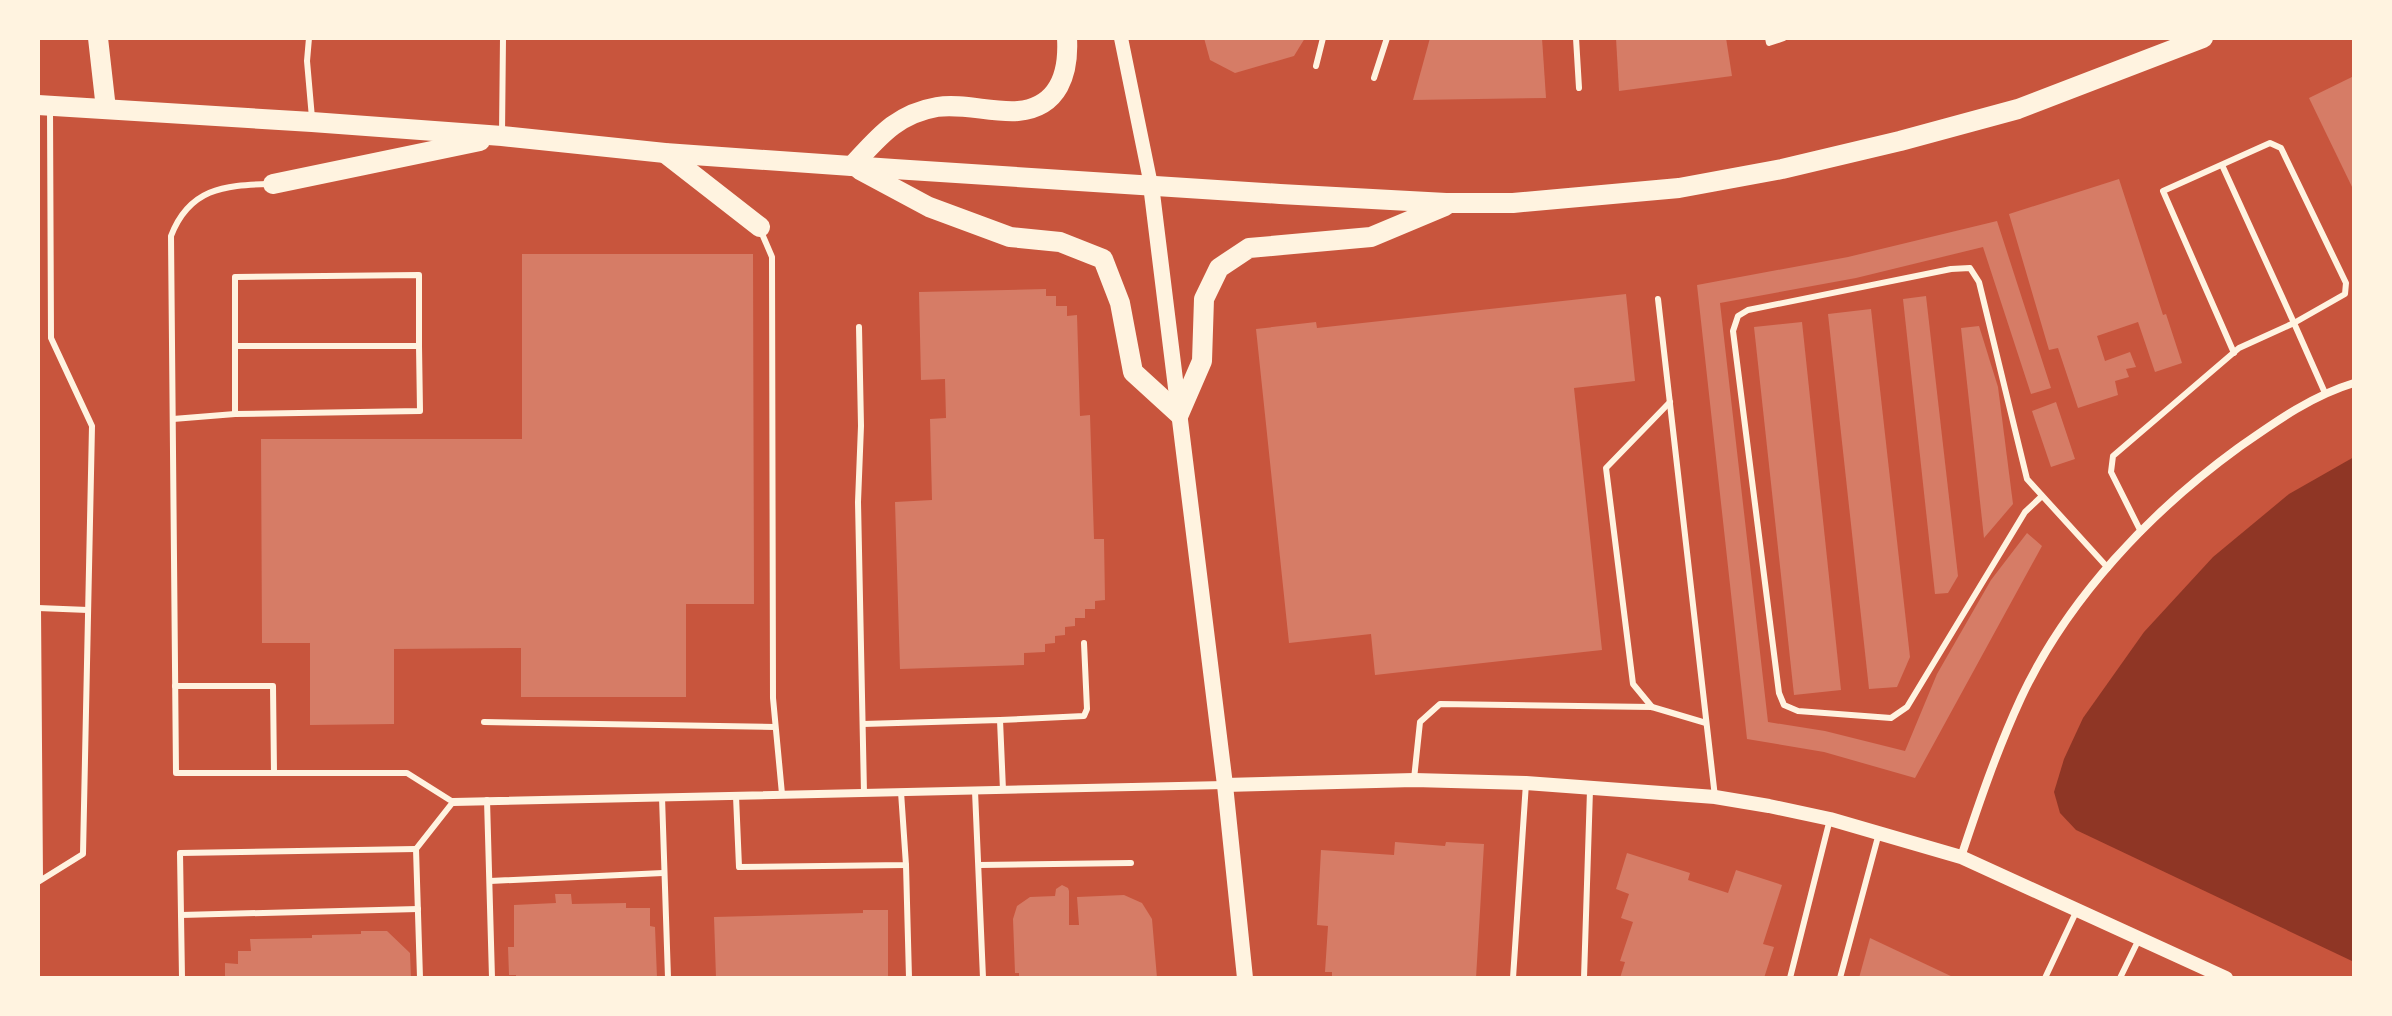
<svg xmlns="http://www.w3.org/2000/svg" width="2392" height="1016" viewBox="0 0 2392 1016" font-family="Georgia,serif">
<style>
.water{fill:#8f3625}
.building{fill:#d67c66}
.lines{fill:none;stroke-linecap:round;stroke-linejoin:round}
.service{stroke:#fff3e0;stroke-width:6}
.minor{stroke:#fff3e0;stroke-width:8}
.tertiary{stroke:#fff3e0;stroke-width:14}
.secondary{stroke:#fff3e0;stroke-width:16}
.primary{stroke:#fff3e0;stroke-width:20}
</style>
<rect width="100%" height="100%" fill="#c8553d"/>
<polygon class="water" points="2354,457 2354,960 2352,961 2076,830 2060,813 2054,792 2064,759 2083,718 2144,632 2213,557 2289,494"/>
<g class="building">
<polygon points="1204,38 1305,38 1294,56 1235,73 1210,60"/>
<polygon points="1430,38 1542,38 1546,98 1413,100"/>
<polygon points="1616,38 1726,38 1732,76 1619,91"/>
<polygon points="2354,76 2354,191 2309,98"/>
<polygon points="2119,179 2163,315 2166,314 2182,363 2155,372 2138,322 2097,336 2105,361 2130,352 2136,367 2126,369 2129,377 2115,381 2118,395 2078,408 2058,348 2049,350 2009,214"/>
<polygon points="1997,221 2051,388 2031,394 1983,247 1856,278 1720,303 1768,722 1825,731 1905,751 1937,674 1991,580 2027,533 2042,546 1915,778 1824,752 1747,739 1697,285 1848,257"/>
<polygon points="522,254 753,254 754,604 686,604 686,697 521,697 521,648 394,649 394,724 310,725 310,643 262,643 261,439 522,439"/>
<polygon points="1046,289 1046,296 1056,296 1056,306 1067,306 1067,316 1077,315 1080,416 1090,415 1094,539 1104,539 1105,600 1095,601 1095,609 1085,609 1085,618 1075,618 1075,626 1065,627 1065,635 1055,636 1055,643 1045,644 1045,652 1024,653 1024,665 900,669 895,502 932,500 930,419 946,418 945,379 921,380 919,292"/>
<polygon points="1626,294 1635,381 1574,388 1602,650 1375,675 1371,634 1289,643 1256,329 1316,322 1317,328"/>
<polygon points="1926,296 1958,576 1948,593 1935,594 1903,299"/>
<polygon points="1871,309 1910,657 1897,687 1869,689 1828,314"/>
<polygon points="1802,322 1841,690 1794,695 1754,327"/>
<polygon points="1979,326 1998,387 2013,504 1984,538 1961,328"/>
<polygon points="2056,402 2075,459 2051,467 2032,411"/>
<polygon points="1395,842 1445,846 1446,842 1484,844 1476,978 1332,978 1332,972 1325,972 1328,926 1317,925 1321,850 1394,855"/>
<polygon points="1627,853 1690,873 1688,880 1728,893 1736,870 1782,885 1763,944 1774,947 1764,978 1620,978 1625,962 1620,961 1633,922 1621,918 1629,894 1616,889"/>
<polygon points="1062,885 1068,888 1069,891 1069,925 1079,925 1077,897 1124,895 1142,903 1152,919 1157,978 1019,978 1019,973 1015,973 1013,919 1017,906 1030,897 1055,896 1056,889"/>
<polygon points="555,894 571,894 572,904 626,903 626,908 650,908 650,926 655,927 657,978 516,978 516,975 509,975 508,947 514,947 514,905 556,903"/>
<polygon points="863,910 888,910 888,978 716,978 714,917 863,913"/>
<polygon points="361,931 387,931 410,953 411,978 225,978 225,963 238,964 238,951 251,951 250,939 312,938 312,935 361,934"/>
<polygon points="1870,938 1955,978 1859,978"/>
</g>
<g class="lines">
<g class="service">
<polyline points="309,38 307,61 312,118"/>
<polyline points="1576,38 1579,88"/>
<polyline points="1768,38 1769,43 1784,38"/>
<polyline points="1316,66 1323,38"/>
<polyline points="1374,78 1387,38"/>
<polyline points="502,133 503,38"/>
<path d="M269 184C223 185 189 189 171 236L176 773H407L453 802 416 849 420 978"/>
<polyline points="760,229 772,257 773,698 782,794"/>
<polyline points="1658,299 1715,797"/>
<polyline points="859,327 861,426 858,502 864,793"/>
<polyline points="2234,353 2163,191 2270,143 2281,148 2346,283 2345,294 2294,323 2325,393"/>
<polyline points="235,414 420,411 419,346"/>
<polyline points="173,419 235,414 235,277 419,275 419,346 235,346"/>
<polyline points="2042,496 2025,512 1907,707 1891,718 1798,711 1784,705 1779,693 1733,331 1738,316 1748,310 1951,269 1970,268 1979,282 2027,479 2108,568"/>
<polyline points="2141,532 2111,472 2113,456 2239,348 2294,323 2222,165"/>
<polyline points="38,608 40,880"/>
<polyline points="38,608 88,610"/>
<polyline points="175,686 273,686 274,773"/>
<polyline points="1652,707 1633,684 1606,468 1670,402"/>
<polyline points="1000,720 1084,716 1087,709 1084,643"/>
<polyline points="484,722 775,727"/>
<polyline points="863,724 1000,720 1003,790"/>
<polyline points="1414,779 1420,722 1440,704 1652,707 1706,723"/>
<polyline points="975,791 983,978"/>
<polyline points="736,796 739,867 906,865 901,792"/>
<polyline points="662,797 668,978"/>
<polyline points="487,800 492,978"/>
<polyline points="906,865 909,978"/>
<polyline points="979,865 1131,863"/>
<polyline points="490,881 663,873"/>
<polyline points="38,882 83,854 92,426 51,338 50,109"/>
<polyline points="181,915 418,909"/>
<polyline points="182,978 180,853 416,849"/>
<polyline points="1513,978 1526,783"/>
<polyline points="1584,978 1590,790"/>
<polyline points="1790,978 1830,819"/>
<polyline points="1840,978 1879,833"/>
<polyline points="2045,978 2077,910"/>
<polyline points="2120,978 2139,939"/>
</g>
<g class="minor">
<polyline points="453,802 1225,785"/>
<path d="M1961 857C1979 803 1997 750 2021 698 2068 598 2150 512 2238 448 2275 422 2311 396 2354 383"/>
</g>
<g class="tertiary">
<polyline points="1121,38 1151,185"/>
<polyline points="1225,785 1414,780 1526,783 1715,797 1769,806 1830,819 1961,857 2226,978"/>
</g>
<polyline class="secondary" points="1151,185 1225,785 1245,978"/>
<g class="primary">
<polyline points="98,38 106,109"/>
<polyline points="38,105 312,122 502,136 665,153 894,169 1280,194 1446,203 1513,203 1679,188 1782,169 1900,141 2018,109 2203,38"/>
<polyline points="665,153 760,227"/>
<path d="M852 166C878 138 896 114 937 107 963 103 992 113 1018 111 1059 107 1069 73 1067 38"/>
<polyline points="860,170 929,207 1010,237 1060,242 1103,259 1120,303 1133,372 1179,414 1202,361 1204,299 1219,268 1249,248 1371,237 1445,206"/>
<polyline points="273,184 480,141"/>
</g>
</g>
<rect width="2392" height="1016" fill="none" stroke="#fff3e0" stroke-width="80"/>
</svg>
